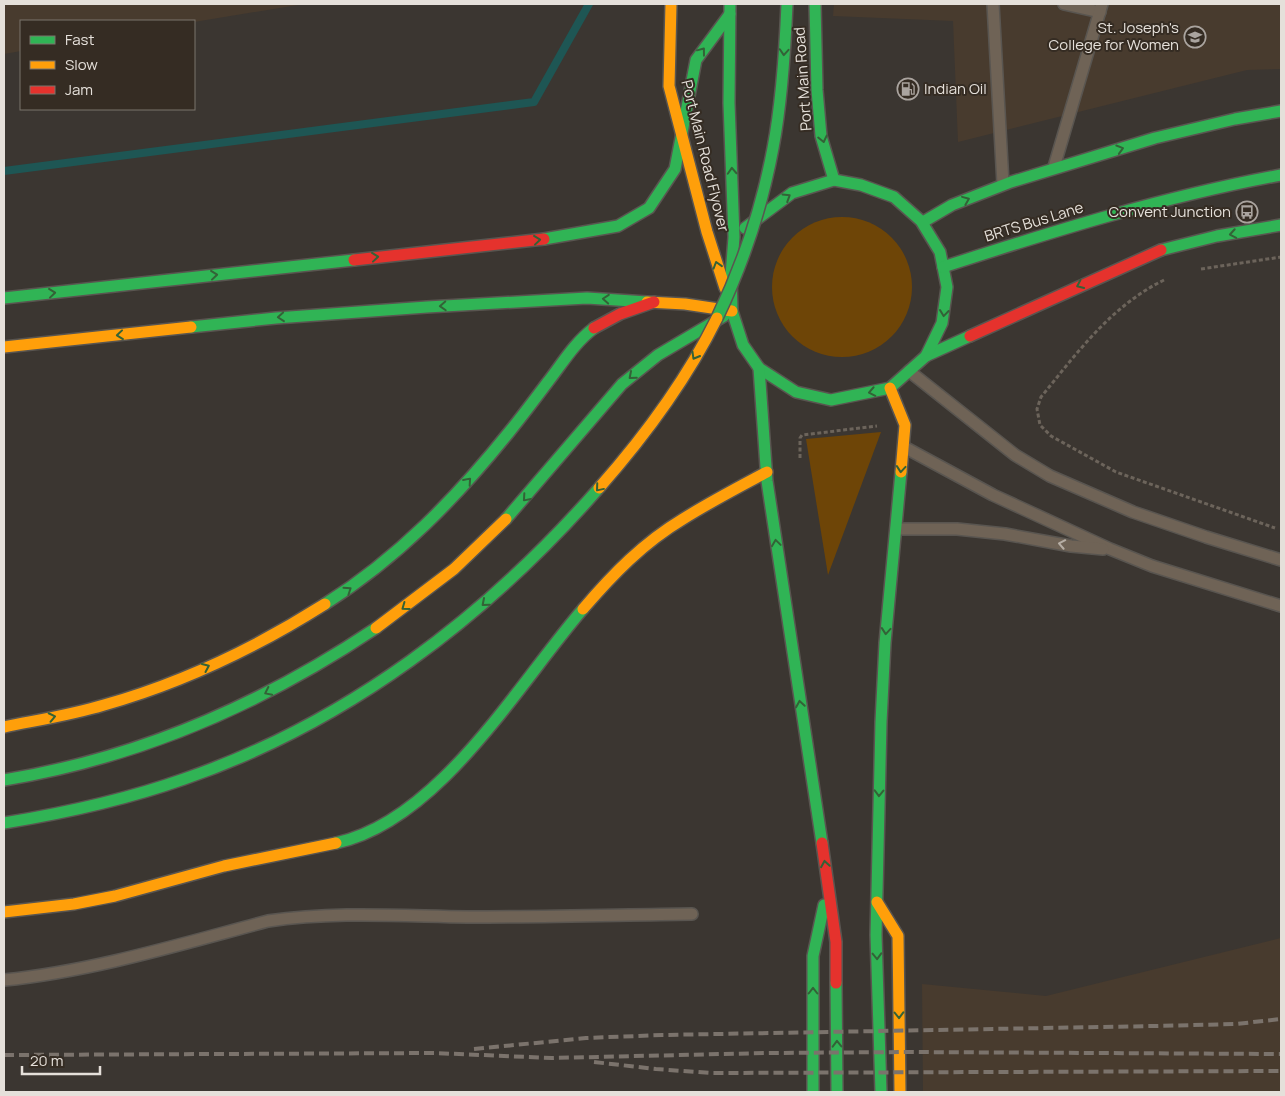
<svg xmlns="http://www.w3.org/2000/svg" width="1285" height="1096" viewBox="0 0 1285 1096" font-family="Manrope,sans-serif">
<style>
.built{fill:#483b2e}
.green{fill:#6e4507}
.lines{fill:none;stroke-linecap:round;stroke-linejoin:round}
.stream{stroke:#1e5654;stroke-width:8}
.lane-casing{stroke:#595550;stroke-width:14}
.fast-casing{stroke:#595550;stroke-width:14}
.slow-casing{stroke:#595550;stroke-width:14}
.jam-casing{stroke:#595550;stroke-width:14}
.path{stroke:#6c645b;stroke-width:3;stroke-dasharray:4 2.5;stroke-linecap:butt}
.lane{stroke:#6f6356;stroke-width:11}
.fast{stroke:#30b455;stroke-width:11}
.slow{stroke:#ff9f0a;stroke-width:11}
.jam{stroke:#e5322d;stroke-width:11}
.rail{stroke:#7b736c;stroke-width:4;stroke-dasharray:10 5;stroke-linecap:butt}
.fast-bridge-casing{stroke:#595550;stroke-width:14;stroke-linecap:butt}
.slow-bridge-casing{stroke:#595550;stroke-width:14;stroke-linecap:butt}
.fast-bridge{stroke:#30b455;stroke-width:11}
.slow-bridge{stroke:#ff9f0a;stroke-width:11}
.oneway{stroke:#336237}
.oneway2{stroke:#b6aea5}
.labels{text-anchor:middle;stroke-width:4;stroke-linejoin:round;paint-order:stroke}
.poi-label{font-size:15px;fill:#e5e0da;stroke:#352c23;text-anchor:end}
.street-label{font-size:15px;fill:#e5e0da;stroke:#352c23}
</style>
<rect width="100%" height="100%" fill="#3b3631"/>
<g class="built">
<polygon points="4,4 304,4 194,22 21,21 21,51 4,54"/>
<polygon points="834,4 1281,4 1281,69 1247,70 958,142 953,21 833,16"/>
<polygon points="1281,938 1281,1092 923,1092 922,984 1046,996"/>
</g>
<g class="green">
<circle cx="842" cy="287" r="70"/>
<polygon points="881,432 828,575 806,439"/>
</g>
<g class="lines">
<polyline class="stream" points="4,171 534,102 589,4"/>
<g class="lane-casing">
<g id="lane">
<polyline points="993,4 1003,184"/>
<polyline points="1064,4 1100,12"/>
<polyline points="1054,167 1102,4"/>
<polyline points="909,371 1015,455 1050,476 1133,512 1206,537 1281,560"/>
<polyline points="904,447 993,495 1110,549 1152,566 1281,606"/>
<polyline points="896,529 957,529 1005,534 1071,546 1103,549"/>
<path d="M4 980C93 971 181 944 268 921 336 911 400 916 468 917 543 917 617 915 692 914"/>
</g>
</g>
<g class="fast-casing">
<g id="fast">
<polyline points="730,4 729,103 734,237 731,276 732,311 743,345 759,368 796,392 831,400 890,388 926,356 970,336"/>
<polyline points="815,4 817,90 821,136 834,180"/>
<polyline points="923,222 952,205 1011,182 1155,138 1235,119 1281,111"/>
<polyline points="745,228 792,193 834,180 861,185 894,197 921,221 940,252 947,287 942,323 926,356"/>
<polyline points="544,239 618,226 649,208 675,169 696,60 730,14"/>
<polyline points="1161,250 1217,236 1281,225"/>
<path d="M943 267C1054 231 1166 196 1281 175"/>
<polyline points="4,298 354,260"/>
<polyline points="191,327 276,318 427,307 587,298 647,302"/>
<polyline points="759,368 767,481 822,843"/>
<polyline points="506,519 622,384 658,355 724,316"/>
<path d="M325 604C398 558 457 497 510 431 523 415 535 399 547 383 562 364 574 343 594 328"/>
<path d="M4 780C138 758 264 703 376 628"/>
<path d="M336 843C439 821 518 684 583 609"/>
<polyline points="836,983 837,1092"/>
<polyline points="813,1092 813,956 824,905"/>
<polyline points="881,1092 876,935 881,722 885,643 901,472"/>
</g>
</g>
<g class="slow-casing">
<g id="slow">
<polyline points="671,4 669,86 707,232 725,288"/>
<polyline points="647,302 685,304 732,311"/>
<polyline points="4,347 191,327"/>
<polyline points="890,388 905,425 901,472"/>
<path d="M583 609C613 574 643 543 683 519 710 502 739 487 767 472"/>
<polyline points="376,628 454,569 506,519"/>
<path d="M4 727C38 720 71 715 104 705 182 683 257 647 325 604"/>
<polyline points="877,902 898,936 900,1092"/>
<polyline points="4,912 74,904 115,896 224,866 336,843"/>
</g>
</g>
<g class="jam-casing">
<g id="jam">
<polyline points="354,260 544,239"/>
<polyline points="594,328 620,314 654,302"/>
<polyline points="970,336 1161,250"/>
<polyline points="822,843 836,942 836,983"/>
</g>
</g>
<g class="path">
<polyline points="1201,269 1281,257"/>
<path d="M1164 280C1111 306 1077 353 1041 397L1037 409 1040 425 1051 436 1116 472 1275 528"/>
<polyline points="800,458 800,438 802,435 877,426"/>
</g>
<use href="#lane" class="lane"/>
<use href="#fast" class="fast"/>
<use href="#slow" class="slow"/>
<use href="#jam" class="jam"/>
<g class="rail">
<polyline points="474,1049 586,1038 662,1035 1155,1026 1236,1024 1281,1019"/>
<polyline points="4,1055 434,1053 552,1058 767,1053 908,1052 1281,1054"/>
<polyline points="594,1062 656,1069 711,1073 1281,1071"/>
</g>
<g class="fast-bridge-casing">
<g id="fast-bridge">
<path d="M717 318C743 264 762 207 773 148 782 101 785 52 787 4"/>
<path d="M4 823C65 813 125 800 184 779 347 723 486 617 599 488"/>
</g>
</g>
<g class="slow-bridge-casing">
<path id="slow-bridge" d="M599 488C644 437 687 379 717 318"/>
</g>
<use href="#fast-bridge" class="fast-bridge"/>
<use href="#slow-bridge" class="slow-bridge"/>
</g>
<defs><path id="oneway-chevron" d="M-2-3.5L2.5 0L-2 3.5" fill="none" stroke-width="1.6" stroke-linecap="round" stroke-linejoin="round" transform="scale(1.25)"/></defs>
<g class="oneway">
<use href="#oneway-chevron" transform="translate(702 51) rotate(-53)"/>
<use href="#oneway-chevron" transform="translate(784 52) rotate(94)"/>
<use href="#oneway-chevron" transform="translate(823 139) rotate(77)"/>
<use href="#oneway-chevron" transform="translate(1120 149) rotate(-17)"/>
<use href="#oneway-chevron" transform="translate(732 171) rotate(-93)"/>
<use href="#oneway-chevron" transform="translate(787 197) rotate(-32)"/>
<use href="#oneway-chevron" transform="translate(966 200) rotate(-22)"/>
<use href="#oneway-chevron" transform="translate(1233 234) rotate(170)"/>
<use href="#oneway-chevron" transform="translate(537 240) rotate(-6)"/>
<use href="#oneway-chevron" transform="translate(375 257) rotate(-6)"/>
<use href="#oneway-chevron" transform="translate(717 265) rotate(-107)"/>
<use href="#oneway-chevron" transform="translate(214 275) rotate(-6)"/>
<use href="#oneway-chevron" transform="translate(1080 285) rotate(155)"/>
<use href="#oneway-chevron" transform="translate(52 293) rotate(-6)"/>
<use href="#oneway-chevron" transform="translate(606 299) rotate(-176)"/>
<use href="#oneway-chevron" transform="translate(443 306) rotate(177)"/>
<use href="#oneway-chevron" transform="translate(944 313) rotate(97)"/>
<use href="#oneway-chevron" transform="translate(281 317) rotate(175)"/>
<use href="#oneway-chevron" transform="translate(120 335) rotate(174)"/>
<use href="#oneway-chevron" transform="translate(695 356) rotate(120)"/>
<use href="#oneway-chevron" transform="translate(632 376) rotate(139)"/>
<use href="#oneway-chevron" transform="translate(872 392) rotate(169)"/>
<use href="#oneway-chevron" transform="translate(901 469) rotate(95)"/>
<use href="#oneway-chevron" transform="translate(468 481) rotate(-49)"/>
<use href="#oneway-chevron" transform="translate(599 488) rotate(130)"/>
<use href="#oneway-chevron" transform="translate(526 498) rotate(131)"/>
<use href="#oneway-chevron" transform="translate(776 543) rotate(-98)"/>
<use href="#oneway-chevron" transform="translate(348 590) rotate(-34)"/>
<use href="#oneway-chevron" transform="translate(485 603) rotate(139)"/>
<use href="#oneway-chevron" transform="translate(405 607) rotate(144)"/>
<use href="#oneway-chevron" transform="translate(886 631) rotate(95)"/>
<use href="#oneway-chevron" transform="translate(206 667) rotate(-24)"/>
<use href="#oneway-chevron" transform="translate(268 692) rotate(154)"/>
<use href="#oneway-chevron" transform="translate(800 704) rotate(-99)"/>
<use href="#oneway-chevron" transform="translate(52 717) rotate(-12)"/>
<use href="#oneway-chevron" transform="translate(879 793) rotate(91)"/>
<use href="#oneway-chevron" transform="translate(825 864) rotate(-99)"/>
<use href="#oneway-chevron" transform="translate(877 956) rotate(88)"/>
<use href="#oneway-chevron" transform="translate(813 991) rotate(-90)"/>
<use href="#oneway-chevron" transform="translate(899 1015) rotate(89)"/>
<use href="#oneway-chevron" transform="translate(837 1044) rotate(-91)"/>
</g>
<use class="oneway2" href="#oneway-chevron" transform="translate(1062 544) rotate(-169)"/>
<defs>
<g id="university-ring" transform="scale(1.125)"><circle r="9.5" fill="#352c23" stroke="#aaa49f" stroke-width="1.5"/><path d="M0-5L7-2L0 1L-7-2ZM-4 1L0 2.5L4 1V4Q0 6-4 4Z" fill="#aaa49f"/></g>
<g id="fuel-ring" transform="scale(1.125)"><circle r="9.5" fill="#352c23" stroke="#aaa49f" stroke-width="1.5"/><path d="M-5.5-6h7V0h2V4h1.3V-2.5L3-4.5l.8-.8L6-3V5H2.5V1h-1V6h-7ZM-4.2-4.7v3.2H.2V-4.7Z" fill="#aaa49f"/></g>
<g id="bus-ring" transform="scale(1.125)"><circle r="9.5" fill="#352c23" stroke="#aaa49f" stroke-width="1.5"/><path d="M-5-6H5V4H4V6H2V4H-2V6H-4V4H-5ZM-3.5-4V0h7V-4ZM-3.5 1.2v1.5H-2V1.2ZM2 1.2v1.5H3.5V1.2Z" fill="#aaa49f"/></g>
</defs>
<g fill-rule="evenodd">
<use href="#university-ring" x="1195" y="37"/>
<use href="#fuel-ring" x="908" y="89"/>
<use href="#bus-ring" x="1247" y="212"/>
</g>
<g class="labels">
<g class="poi-label">
<text x="1179" y="33">St. Joseph's<tspan x="1179" dy="17">College for Women</tspan></text>
<text x="924" y="94" text-anchor="start">Indian Oil</text>
<text x="1231" y="217">Convent Junction</text>
</g>
<g class="street-label">
<text transform="translate(803 79) rotate(-94)" y="5">Port Main Road</text>
<text transform="translate(705 156) rotate(76)" y="5">Port Main Road Flyover</text>
<text transform="translate(1034 222) rotate(-17)" y="5">BRTS Bus Lane</text>
</g>
</g>
<rect width="1285" height="1096" fill="none" stroke="#e5e0da" stroke-width="10"/>
<rect x="20" y="20" width="175" height="90" fill="#352c23" stroke="#7b746c"/>
<rect x="30" y="36" width="25" height="8" fill="#30b455" stroke="#7b746c"/>
<text x="65" y="45" font-size="15" fill="#e5e0da">Fast</text>
<rect x="30" y="61" width="25" height="8" fill="#ff9f0a" stroke="#7b746c"/>
<text x="65" y="70" font-size="15" fill="#e5e0da">Slow</text>
<rect x="30" y="86" width="25" height="8" fill="#e5322d" stroke="#7b746c"/>
<text x="65" y="95" font-size="15" fill="#e5e0da">Jam</text>
<path d="M22 1066v8h78v-8" fill="none" stroke="#e5e0da" stroke-width="2.5"/>
<text x="30" y="1066" font-size="15" fill="#e5e0da" stroke="#352c23" stroke-width="4" paint-order="stroke">20 m</text>
</svg>
